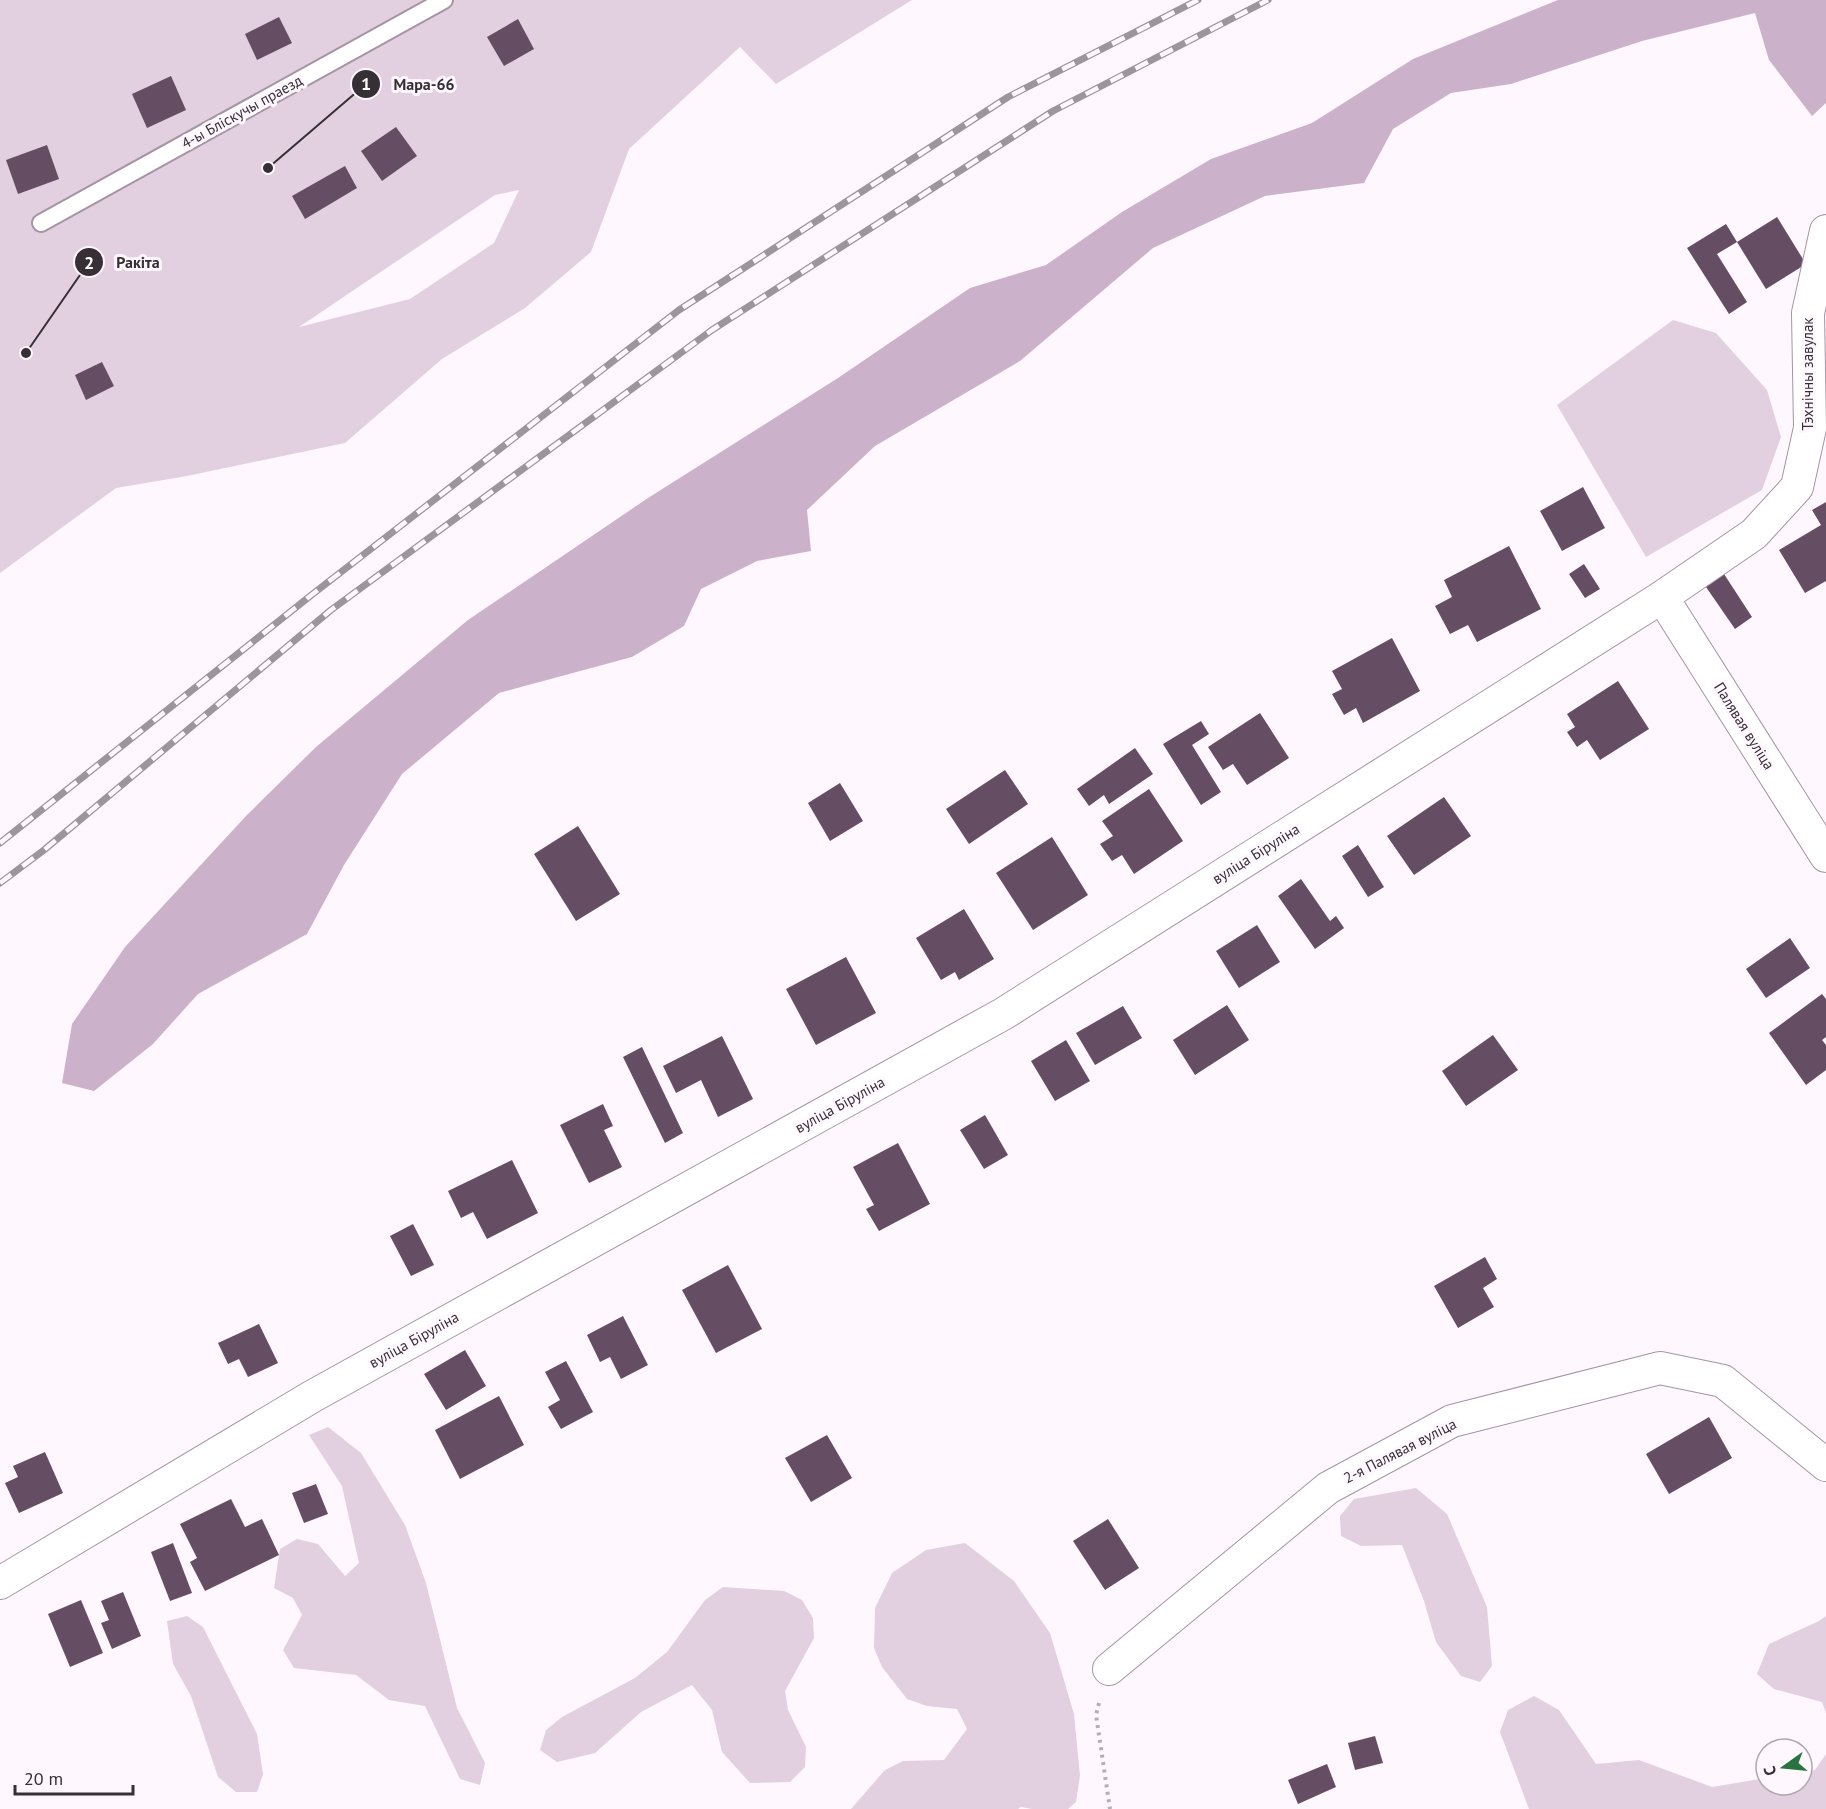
<svg xmlns="http://www.w3.org/2000/svg" width="1826" height="1809" viewBox="0 0 1826 1809" font-family="'PT Sans',sans-serif">
<style>
.green{fill:#e2d0e0;fill-rule:evenodd}
.forest{fill:#ccb1cb}
.building{fill:#654d64}
.lines{fill:none;stroke-linecap:round;stroke-linejoin:round}
.lane-casing{stroke:#a594a4;stroke-width:20}
.street-casing{stroke:#a594a4;stroke-width:34}
.path{stroke:#b5aeb4;stroke-width:4;stroke-dasharray:3 4.5;stroke-linecap:butt}
.lane{stroke:#fff;stroke-width:16}
.street{stroke:#fff;stroke-width:32}
.rail-casing{stroke:#9d959c;stroke-width:7}
.rail{stroke:#fff7fe;stroke-width:4.5;stroke-dasharray:14;stroke-linecap:butt}
.labels{text-anchor:middle;stroke-width:6;stroke-linejoin:round;paint-order:stroke}
.street-label{font-size:15px;fill:#362f35;stroke:#fff7fe}
.leader{fill:none;stroke:#362f35;stroke-width:2}
.callout-dot{fill:#362f35;stroke:#fff7fe;stroke-width:2}
.mark-label{font-size:18px;text-anchor:middle;font-weight:bold;fill:#fff}
.callout-label{font-size:16px;text-anchor:middle;font-weight:bold;fill:#362f35;stroke:#fff7fe;stroke-width:6;stroke-linejoin:round;paint-order:stroke}
</style>
<rect width="100%" height="100%" fill="#fff7fe"/>
<g class="green">
<path d="M0 0H912L776 84 740 47 629 149 591 252 525 308 442 359 345 443 187 476 116 488 0 573ZM519 190 494 243 410 299 299 327 495 195Z"/>
<polygon points="1673,320 1716,333 1767,390 1781,437 1762,490 1646,557 1557,405"/>
<polygon points="328,1427 361,1453 405,1525 426,1583 457,1708 485,1763 480,1785 460,1779 425,1706 389,1700 356,1675 294,1668 283,1650 302,1615 293,1598 274,1588 280,1549 297,1539 318,1544 345,1576 359,1563 342,1486 309,1435"/>
<polygon points="1416,1488 1447,1514 1487,1607 1492,1666 1480,1682 1461,1676 1436,1642 1424,1601 1402,1545 1361,1546 1341,1536 1340,1516 1354,1499"/>
<polygon points="965,1543 1014,1581 1050,1633 1074,1714 1080,1776 1076,1802 1068,1809 1032,1809 1021,1807 1018,1809 851,1809 885,1770 903,1761 944,1760 967,1729 957,1709 927,1706 907,1699 882,1667 874,1648 875,1608 892,1573 926,1550"/>
<polygon points="723,1587 784,1591 802,1600 813,1618 814,1638 785,1691 788,1710 806,1747 805,1767 790,1782 750,1783 722,1752 712,1710 692,1685 641,1712 595,1753 557,1762 540,1750 546,1730 562,1717 635,1678 667,1652 705,1600"/>
<polygon points="187,1616 203,1627 257,1734 263,1774 257,1792 236,1792 218,1777 191,1696 173,1664 167,1621"/>
<polygon points="1826,1616 1826,1713 1822,1702 1774,1689 1757,1674 1769,1644 1819,1621"/>
<polygon points="1534,1696 1559,1710 1596,1764 1639,1760 1712,1787 1766,1778 1766,1785 1802,1785 1802,1772 1815,1770 1826,1754 1826,1809 1529,1809 1500,1732 1508,1710"/>
</g>
<polygon class="forest" points="1558,0 1826,0 1826,103 1812,116 1769,60 1755,13 1642,41 1511,84 1451,93 1393,129 1364,183 1265,196 1153,248 1020,361 875,446 807,510 811,551 757,561 701,589 684,626 632,657 499,693 402,774 344,865 307,934 198,994 153,1044 94,1091 62,1083 72,1024 125,947 246,816 316,747 468,620 648,498 838,378 970,288 1046,265 1122,212 1211,159 1312,123 1413,59"/>
<g class="building">
<polygon points="279,17 292,43 257,60 245,34"/>
<polygon points="518,19 534,49 504,66 487,37"/>
<polygon points="171,76 186,110 147,128 132,94"/>
<polygon points="396,127 417,156 382,181 361,151"/>
<polygon points="47,145 59,179 18,194 6,160"/>
<polygon points="345,166 357,188 305,219 292,196"/>
<polygon points="1777,217 1806,264 1766,289 1737,242 1717,254 1747,302 1729,314 1687,248 1726,224 1737,242"/>
<polygon points="102,362 114,386 86,400 75,375"/>
<polygon points="1583,487 1605,528 1562,551 1540,511"/>
<polygon points="1826,502 1826,581 1805,593 1779,550 1821,525 1812,510"/>
<polygon points="1509,546 1541,609 1477,642 1468,625 1450,634 1435,606 1452,597 1444,580"/>
<polygon points="1584,564 1600,589 1585,598 1569,574"/>
<polygon points="1724,574 1752,617 1735,629 1706,587"/>
<polygon points="1392,638 1420,691 1363,723 1356,708 1344,715 1332,694 1342,689 1332,671"/>
<polygon points="1618,681 1649,729 1600,760 1587,740 1577,747 1567,732 1575,727 1567,714"/>
<polygon points="1260,713 1289,758 1247,785 1233,764 1223,770 1208,747"/>
<polygon points="1201,721 1209,734 1192,745 1221,792 1201,805 1163,744"/>
<polygon points="1135,748 1153,774 1109,804 1104,795 1089,806 1077,789"/>
<polygon points="1005,770 1028,804 969,844 946,809"/>
<polygon points="840,783 863,821 830,841 808,803"/>
<polygon points="1149,789 1183,841 1134,874 1122,855 1112,861 1100,844 1113,836 1102,821"/>
<polygon points="1444,797 1471,836 1414,875 1387,836"/>
<polygon points="578,826 620,894 576,921 534,854"/>
<polygon points="1052,837 1088,895 1033,930 996,873"/>
<polygon points="1358,845 1384,887 1368,897 1342,856"/>
<polygon points="1301,879 1330,921 1336,916 1344,928 1315,949 1278,896"/>
<polygon points="964,909 994,959 959,980 955,972 941,980 916,938"/>
<polygon points="1257,925 1280,962 1239,988 1216,951"/>
<polygon points="1790,938 1810,968 1766,998 1746,969"/>
<polygon points="846,957 876,1013 816,1045 786,989"/>
<polygon points="1822,994 1826,999 1826,1037 1822,1040 1826,1045 1826,1070 1806,1085 1769,1033"/>
<polygon points="1227,1005 1249,1040 1195,1075 1173,1040"/>
<polygon points="1123,1006 1142,1038 1095,1065 1076,1033"/>
<polygon points="1493,1035 1518,1070 1466,1106 1442,1071"/>
<polygon points="722,1036 753,1099 718,1117 701,1080 676,1093 663,1066"/>
<polygon points="1066,1040 1090,1081 1055,1101 1031,1061"/>
<polygon points="642,1047 683,1133 665,1143 623,1057"/>
<polygon points="603,1104 613,1126 604,1130 622,1167 589,1183 560,1125"/>
<polygon points="985,1115 1008,1155 984,1169 960,1130"/>
<polygon points="898,1143 930,1204 879,1231 866,1209 874,1205 853,1167"/>
<polygon points="512,1160 538,1213 487,1239 473,1212 461,1218 448,1191"/>
<polygon points="413,1224 434,1265 411,1276 390,1236"/>
<polygon points="1485,1257 1497,1279 1483,1288 1494,1307 1458,1328 1434,1286"/>
<polygon points="728,1265 762,1329 716,1353 682,1290"/>
<polygon points="623,1316 648,1365 621,1379 610,1357 600,1362 587,1335"/>
<polygon points="259,1324 278,1363 248,1377 239,1359 228,1364 218,1343"/>
<polygon points="465,1350 486,1386 446,1410 424,1374"/>
<polygon points="566,1361 593,1412 561,1429 548,1407 560,1400 545,1372"/>
<polygon points="499,1396 524,1445 460,1479 435,1430"/>
<polygon points="1709,1417 1732,1458 1669,1494 1646,1454"/>
<polygon points="827,1435 852,1478 811,1502 785,1458"/>
<polygon points="45,1452 63,1493 19,1513 5,1483 18,1477 13,1466"/>
<polygon points="316,1484 328,1514 304,1523 292,1493"/>
<polygon points="231,1499 245,1527 262,1519 279,1555 205,1591 190,1562 197,1558 180,1524"/>
<polygon points="1108,1519 1139,1568 1105,1590 1073,1541"/>
<polygon points="173,1543 192,1593 170,1601 151,1552"/>
<polygon points="123,1592 141,1636 112,1649 101,1623 109,1620 101,1601"/>
<polygon points="81,1600 103,1653 70,1667 48,1614"/>
<polygon points="1375,1736 1383,1763 1355,1770 1348,1743"/>
<polygon points="1327,1764 1336,1787 1298,1804 1288,1780"/>
</g>
<g class="lines">
<g class="lane-casing">
<polyline id="lane" points="41,223 444,0"/>
</g>
<g class="street-casing">
<g id="street">
<polyline points="1662,597 1826,856"/>
<polyline points="0,1583 313,1396 1003,1014 1662,597 1754,534 1797,487 1810,428 1808,313 1826,231"/>
<polyline points="1109,1669 1328,1488 1452,1421 1660,1368 1723,1381 1826,1465"/>
</g>
</g>
<polyline class="path" points="1099,1703 1096,1715 1110,1809"/>
<use href="#lane" class="lane"/>
<use href="#street" class="street"/>
<g class="rail-casing">
<g id="rail">
<polyline points="0,843 314,593 679,310 1008,97 1198,0"/>
<polyline points="0,883 44,850 331,610 712,330 1053,111 1268,0"/>
</g>
</g>
<use href="#rail" class="rail"/>
</g>
<g class="labels">
<g class="street-label">
<text transform="translate(242 112) rotate(-29)" y="5">4-ы Бліскучы праезд</text>
<text transform="translate(1808 374) rotate(-90)" y="5">Тэхнічны завулак</text>
<text transform="translate(1744 726) rotate(58)" y="5">Палявая вуліца</text>
<text transform="translate(1256 854) rotate(-32)" y="5">вуліца Біруліна</text>
<text transform="translate(840 1105) rotate(-29)" y="5">вуліца Біруліна</text>
<text transform="translate(414 1340) rotate(-29)" y="5">вуліца Біруліна</text>
<text transform="translate(1400 1451) rotate(-27)" y="5">2-я Палявая вуліца</text>
</g>
</g>
<path class="leader" d="M268 168L366 84M26 353L89 262"/>
<g class="callout-dot">
<circle cx="268" cy="168" r="6"/>
<circle cx="26" cy="353" r="6"/>
<circle cx="366" cy="84" r="15"/>
<circle cx="89" cy="262" r="15"/>
</g>
<g class="mark-label">
<text x="366" y="90">1</text>
<text x="89" y="269">2</text>
</g>
<g class="callout-label">
<text x="424" y="90">Мара-66</text>
<text x="138" y="268">Ракіта</text>
</g>
<g transform="translate(1784 1767) rotate(255)"><circle r="28" fill="#fff7fe" stroke="#afa7ae" stroke-width="1.5"/>
<path d="M0-4.5L10 22L0 15L-10 22Z" fill="#297341"/>
<text y="-9" font-size="16" font-weight="bold" text-anchor="middle" fill="#362f35">С</text>
</g>
<path d="M15 1785v9h118v-9" fill="none" stroke="#362f35" stroke-width="3"/>
<text x="24" y="1785" font-size="18" fill="#362f35" stroke="#fff7fe" stroke-width="4.5" paint-order="stroke">20 m</text>
</svg>
